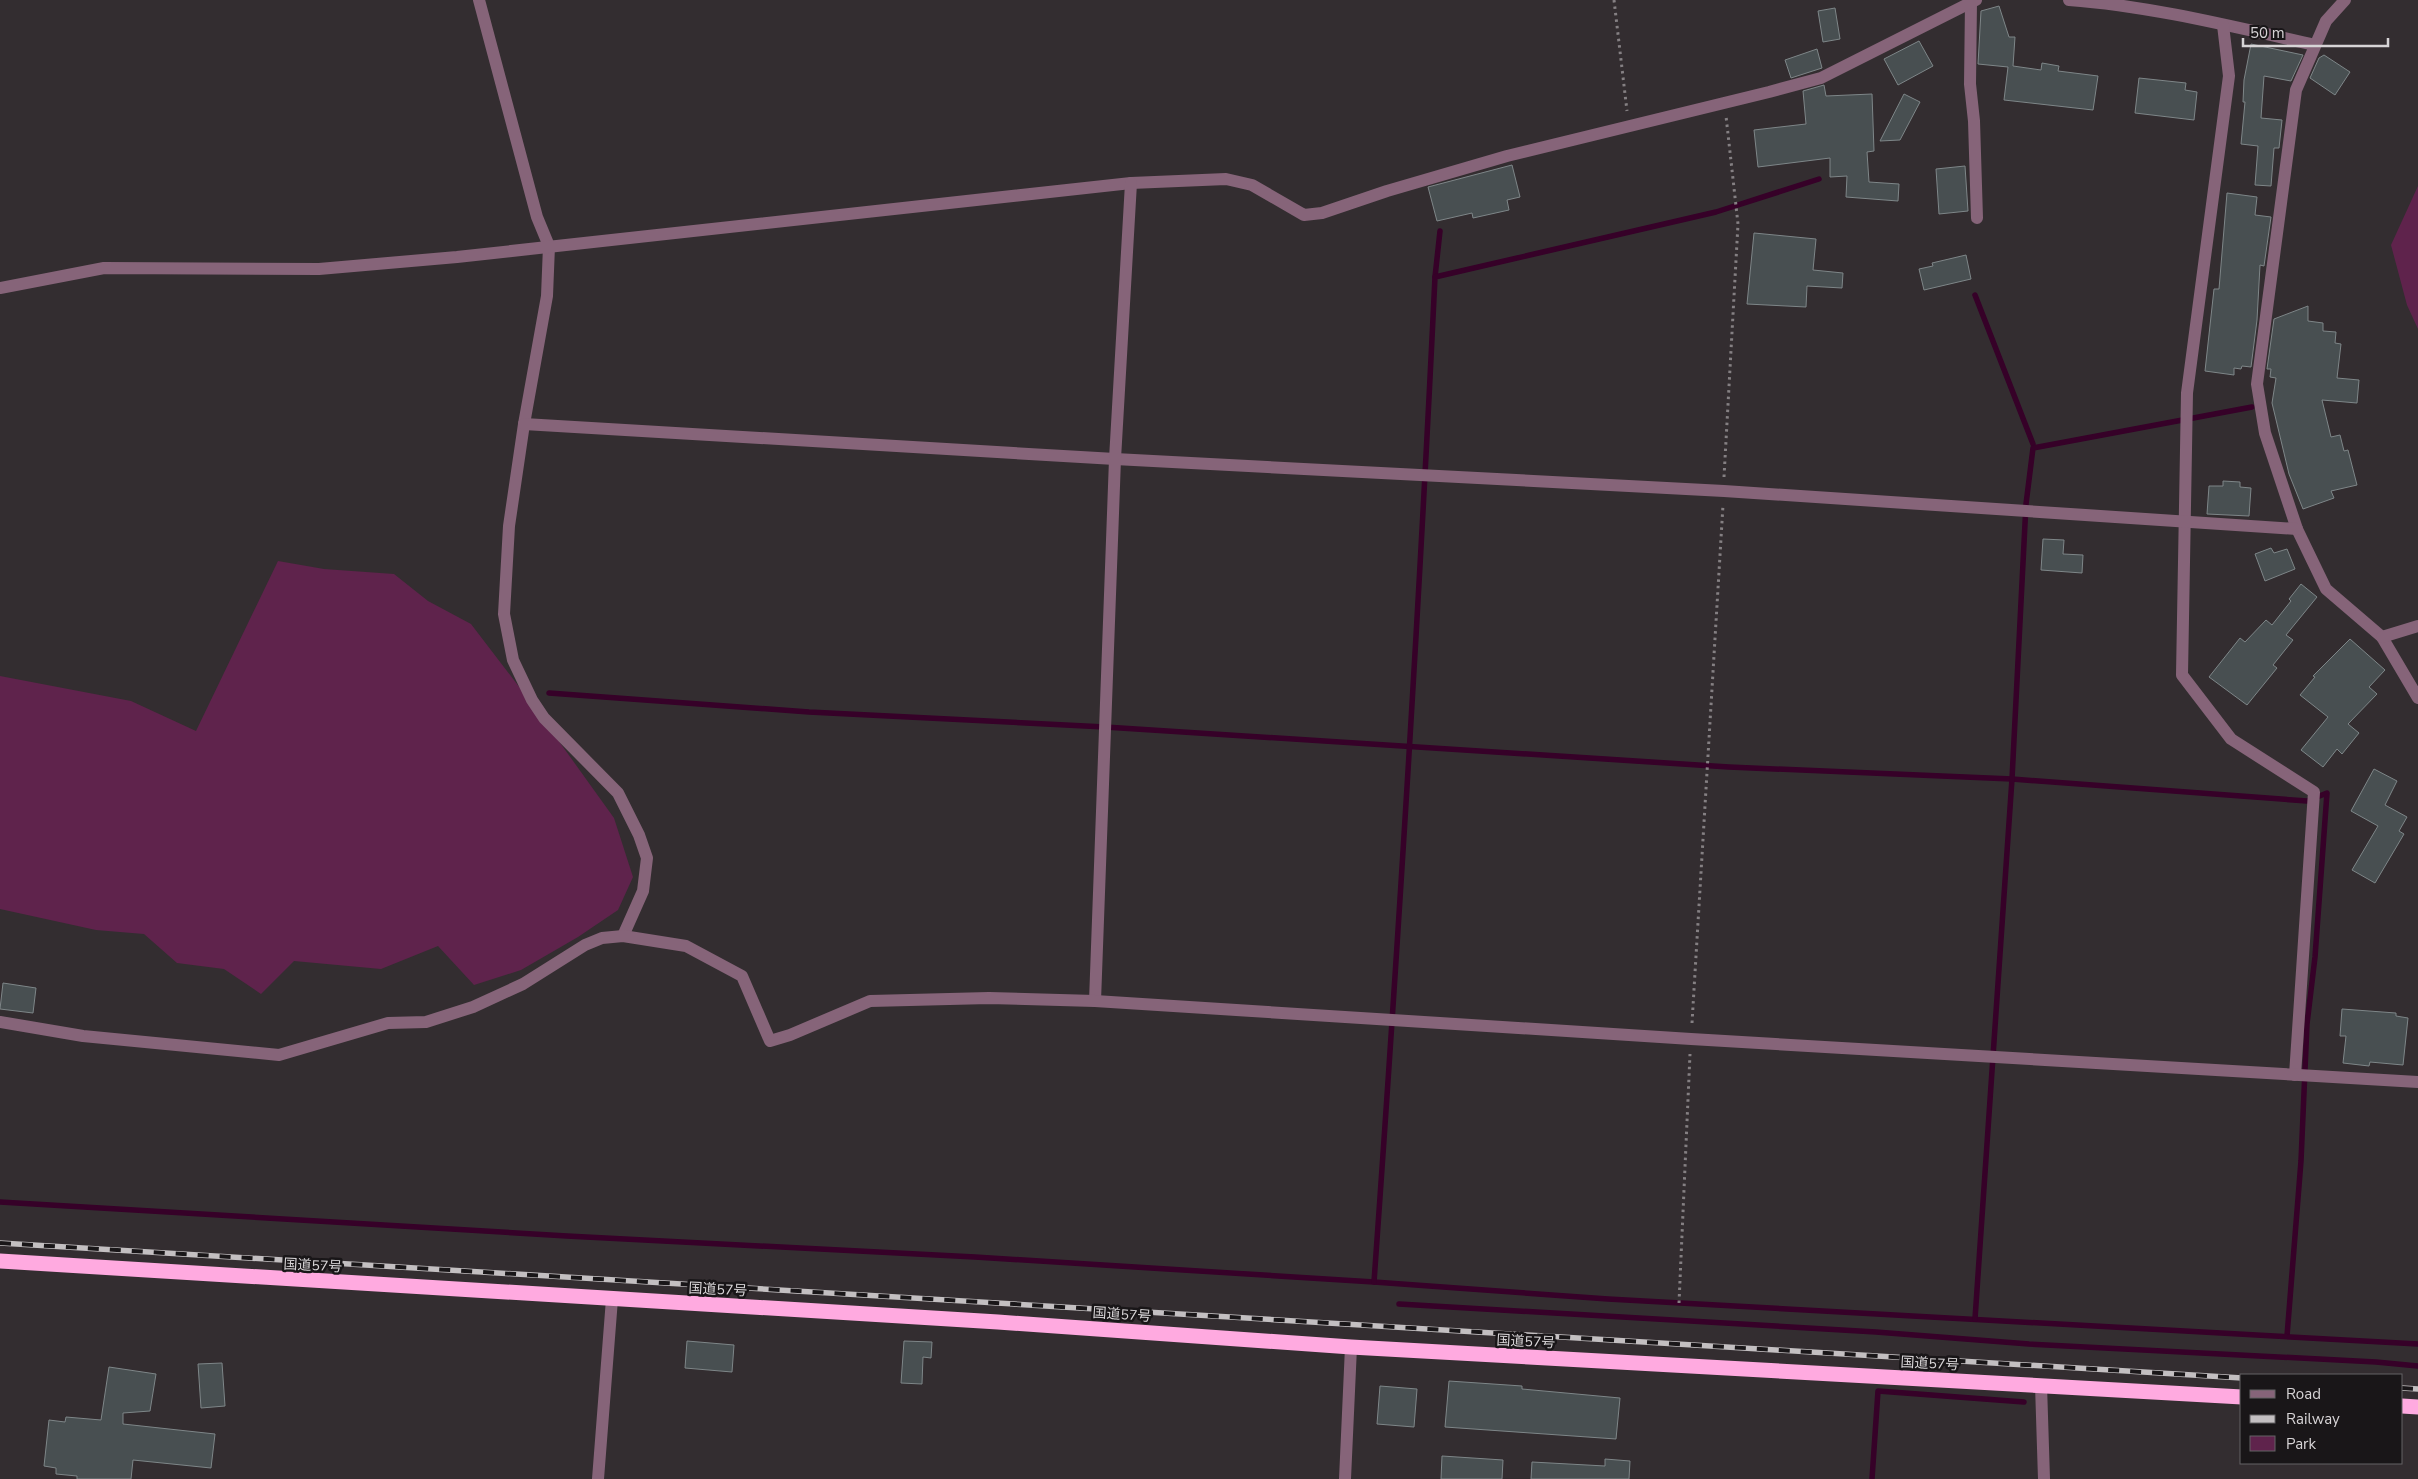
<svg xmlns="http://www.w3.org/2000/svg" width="2418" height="1479" viewBox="0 0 2418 1479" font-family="'Nunito Sans','Noto Sans JP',sans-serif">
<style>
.green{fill:#5f234c}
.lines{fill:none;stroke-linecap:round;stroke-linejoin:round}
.stream{stroke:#360128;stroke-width:5.5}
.building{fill:#484f51;stroke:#7e8688}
.path{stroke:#858083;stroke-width:3;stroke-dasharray:2.5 4;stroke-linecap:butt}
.minor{stroke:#866479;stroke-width:12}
.highway{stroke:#ffaae0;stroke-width:15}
.rail-casing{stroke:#c3bfc1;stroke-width:5.5}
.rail{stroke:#191618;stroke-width:4;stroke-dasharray:11;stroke-linecap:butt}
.labels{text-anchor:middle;stroke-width:5;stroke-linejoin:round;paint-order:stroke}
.street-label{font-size:14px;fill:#d7d4d6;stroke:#191618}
</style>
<rect width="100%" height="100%" fill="#332d30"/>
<g class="green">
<polygon points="2418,186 2418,329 2407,305 2391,245"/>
<polygon points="278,561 324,569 394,574 428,601 471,624 530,701 614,818 633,877 618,910 578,937 521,970 474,985 438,946 381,969 294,961 261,994 224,969 177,963 144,934 96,930 0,909 0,676 131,701 196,731"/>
</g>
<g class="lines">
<g class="stream">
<polyline points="1435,277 1440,231"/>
<polyline points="1975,295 2033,444"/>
<polyline points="549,693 809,712 1105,727 1729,767 2012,779 2307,801 2327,793 2315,957 2307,1024 2301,1161 2287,1336"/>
<polyline points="0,1202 567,1236 975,1257 1374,1282 1608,1299 2418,1344"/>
<path d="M1374 1282C1398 947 1419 612 1435 277L1716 212 1819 179"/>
<polyline points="1399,1304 1876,1332 2029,1344 2376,1362 2418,1366"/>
<polyline points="1975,1319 2012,779 2026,504 2033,448 2252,407"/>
<polyline points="1872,1479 1878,1391 2024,1402"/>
</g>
</g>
<g class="building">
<polygon points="1999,6 2009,37 2015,37 2013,66 2041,70 2042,63 2059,66 2058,71 2098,76 2093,110 2004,100 2008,67 1978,64 1981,11"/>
<polygon points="1835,8 1840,39 1823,42 1818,11"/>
<polygon points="1919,41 1933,66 1898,85 1884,59"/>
<polygon points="2251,44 2303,55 2291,81 2264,76 2261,118 2282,120 2279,148 2274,148 2271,186 2255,185 2258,146 2241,144 2245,102 2243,102 2244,80"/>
<polygon points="1817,49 1822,68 1791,78 1785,60"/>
<polygon points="2324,55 2350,72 2335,95 2310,78 2319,58"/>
<polygon points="2139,78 2186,83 2185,90 2197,92 2194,120 2135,113"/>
<polygon points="1824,85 1826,96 1872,94 1874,151 1867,152 1869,182 1899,184 1898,201 1846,197 1847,176 1830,177 1830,158 1758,167 1754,130 1806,124 1803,91"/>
<polygon points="1904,94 1920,102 1900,140 1880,141"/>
<polygon points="1512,165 1520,197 1507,200 1509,210 1473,218 1472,213 1437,221 1428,187"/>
<polygon points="1965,166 1968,211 1939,214 1936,169"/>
<polygon points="2227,193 2257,197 2255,215 2271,217 2264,266 2260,265 2257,320 2251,367 2242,366 2241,369 2234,368 2234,375 2205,371 2214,289 2219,289"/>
<polygon points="1754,233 1816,239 1813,270 1843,273 1842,288 1807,286 1806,307 1747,304"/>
<polygon points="1966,255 1971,279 1924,290 1919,269 1933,266 1932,263"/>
<polygon points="2308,306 2308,321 2323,323 2323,331 2336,332 2335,343 2341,344 2337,378 2359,380 2357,403 2322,400 2331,437 2340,435 2344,451 2348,450 2357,485 2331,491 2334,498 2303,509 2289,474 2272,403 2276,378 2270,377 2271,369 2267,369 2274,319"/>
<polygon points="2223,481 2240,482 2240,487 2251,488 2249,516 2207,514 2209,486 2223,486"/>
<polygon points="2043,539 2064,540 2063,554 2083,555 2082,573 2041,570"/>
<polygon points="2271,548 2274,553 2287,549 2295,569 2265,581 2255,554"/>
<polygon points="2301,584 2317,597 2286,635 2293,640 2273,665 2277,668 2247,705 2209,677 2240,638 2245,642 2266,620 2272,625 2291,601 2289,599"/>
<polygon points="2350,639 2385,670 2369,687 2377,694 2348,724 2359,733 2342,754 2337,749 2323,767 2301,750 2328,717 2300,695 2315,677 2313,676"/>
<polygon points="2374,769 2397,781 2385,805 2407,817 2399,831 2404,834 2375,883 2352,870 2378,826 2351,811"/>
<polygon points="3,983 36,988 33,1013 0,1009"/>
<polygon points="2342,1009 2396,1013 2396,1016 2408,1018 2403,1065 2370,1062 2369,1066 2343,1063 2346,1036 2340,1036"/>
<polygon points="687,1341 734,1345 732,1372 685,1368"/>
<polygon points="904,1341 932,1342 931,1358 923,1357 922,1384 901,1383"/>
<polygon points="222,1363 225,1406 201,1408 198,1364"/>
<polygon points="109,1367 156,1374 150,1411 123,1413 123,1424 215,1434 211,1468 133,1460 131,1479 77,1479 77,1476 56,1474 56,1468 44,1466 49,1420 65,1422 66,1417 101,1420"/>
<polygon points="1449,1381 1522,1386 1522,1389 1620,1398 1616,1439 1445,1427"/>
<polygon points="1380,1386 1417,1389 1414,1427 1377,1424"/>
<polygon points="1442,1456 1503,1460 1502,1479 1441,1479"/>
<polygon points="1605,1459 1630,1461 1629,1479 1531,1479 1532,1462 1605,1466"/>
</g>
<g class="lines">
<g class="path">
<polyline points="1614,0 1627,111"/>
<polyline points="1724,477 1738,224 1726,116"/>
<polyline points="1692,1023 1723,505"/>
<polyline points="1679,1303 1690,1054"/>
</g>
<g class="minor">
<polyline points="479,0 537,217 549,246 547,296 524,424 509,526 504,614 513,660 532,700 544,718 618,793 639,835 647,858 643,891 623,936"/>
<path d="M2069 0C2151 6 2234 27 2315 45"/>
<polyline points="2345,0 2326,21 2296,90 2257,384 2265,433 2297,529 2326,589 2382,637 2418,698"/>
<polyline points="1971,2 1970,84 1974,121 1977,218"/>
<polyline points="2223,25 2229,76 2187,393 2182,675 2231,739 2314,792 2295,1075"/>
<polyline points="0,288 104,268 319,269 457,257 1131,183 1226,179 1252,185 1304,215 1322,213 1387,191 1507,156 1769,92 1821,78 1976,0"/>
<polyline points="524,424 1115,459 1724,491 2297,529"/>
<polyline points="2382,637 2418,626"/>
<polyline points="1095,1001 1115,459 1131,183"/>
<polyline points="0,1022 83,1036 279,1055 388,1023 426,1022 473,1007 523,984 585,945 602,938 623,936 686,946 742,976 770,1041 790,1035 870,1001 989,998 1095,1001 1691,1039 2418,1082"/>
<polyline points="2041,1385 2044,1479"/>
<polyline points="598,1479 612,1299"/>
<polyline points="1345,1479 1351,1347"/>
</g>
<g class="highway">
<polyline points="0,1261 998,1322 1351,1347 2242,1397"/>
<polyline points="2402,1406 2418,1407"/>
</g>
<g class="rail-casing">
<g id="rail">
<polyline points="0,1243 2242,1378"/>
<polyline points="2402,1388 2418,1389"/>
</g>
</g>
<use href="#rail" class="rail"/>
</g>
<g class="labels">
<g class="street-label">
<text transform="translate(313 1265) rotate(3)" y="5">国道57号</text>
<text transform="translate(718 1289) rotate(3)" y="5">国道57号</text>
<text transform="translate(1122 1314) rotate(4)" y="5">国道57号</text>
<text transform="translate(1526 1341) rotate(3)" y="5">国道57号</text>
<text transform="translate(1930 1363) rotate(3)" y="5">国道57号</text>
</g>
</g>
<rect x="2240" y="1374" width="162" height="90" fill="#191618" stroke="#656264"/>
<rect x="2250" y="1390" width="25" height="8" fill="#866479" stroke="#656264"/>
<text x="2286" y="1399" font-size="15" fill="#d7d4d6">Road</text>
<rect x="2250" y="1415" width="25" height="8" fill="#c3bfc1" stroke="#656264"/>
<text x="2286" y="1424" font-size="15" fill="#d7d4d6">Railway</text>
<rect x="2250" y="1436" width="25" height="15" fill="#5f234c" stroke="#656264"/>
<text x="2286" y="1449" font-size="15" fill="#d7d4d6">Park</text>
<path d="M2243 38v8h145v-8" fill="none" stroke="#d7d4d6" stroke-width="2.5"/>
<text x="2250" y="38" font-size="15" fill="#d7d4d6" stroke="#191618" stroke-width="4" paint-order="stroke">50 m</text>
</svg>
